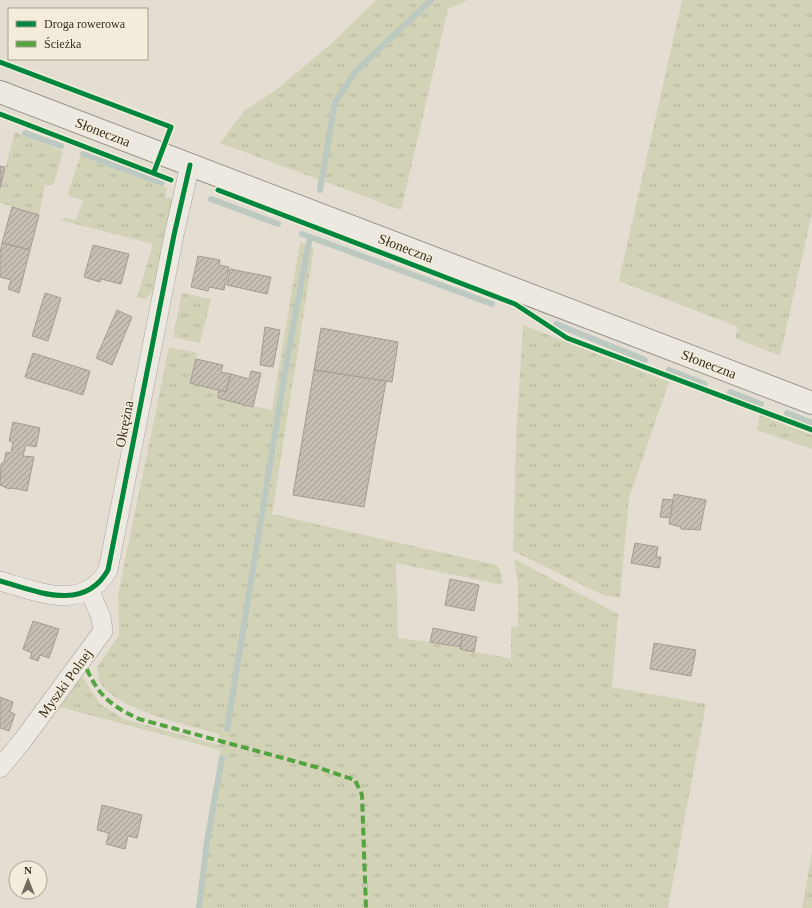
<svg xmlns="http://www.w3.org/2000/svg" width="812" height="908" viewBox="0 0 812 908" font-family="'Times New Roman',serif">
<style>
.grass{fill:url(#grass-tufts)}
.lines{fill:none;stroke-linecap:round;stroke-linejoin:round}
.stream{stroke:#bcc9c1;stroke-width:6}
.building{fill:url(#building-hatch);stroke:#a49b91}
.street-casing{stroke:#aaa49a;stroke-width:20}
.secondary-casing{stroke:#99938a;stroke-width:24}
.street{stroke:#ece9e2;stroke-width:19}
.secondary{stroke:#ece9e2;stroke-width:22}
.quiet{stroke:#53a441;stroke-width:4;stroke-dasharray:8 4;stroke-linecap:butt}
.cycleway-casing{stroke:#f3ecda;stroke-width:8}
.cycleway{stroke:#00873e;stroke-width:5}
.labels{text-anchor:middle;stroke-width:3;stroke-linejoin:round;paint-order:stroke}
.street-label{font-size:14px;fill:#382d22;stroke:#f3ecda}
</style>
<defs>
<pattern id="grass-tufts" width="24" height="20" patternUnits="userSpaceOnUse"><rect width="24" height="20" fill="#d2d2b6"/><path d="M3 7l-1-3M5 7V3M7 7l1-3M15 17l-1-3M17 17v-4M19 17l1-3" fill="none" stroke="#b5b59c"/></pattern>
<pattern id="building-hatch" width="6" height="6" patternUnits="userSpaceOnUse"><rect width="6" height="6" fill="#c7beb3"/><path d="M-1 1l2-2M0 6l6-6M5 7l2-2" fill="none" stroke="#a39b91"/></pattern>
</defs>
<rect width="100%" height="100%" fill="#e4ded2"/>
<g class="grass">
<polygon points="376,0 468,0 448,9 401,210 220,143 245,110 276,90 333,42"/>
<polygon points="682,0 812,0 812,213 780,356 735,338 738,327 619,281"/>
<polygon points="15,132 63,151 54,183 50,185 45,185 39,215 0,203 0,188"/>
<polygon points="80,156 167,188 165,197 173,199 154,290 145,299 137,297 153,244 60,220 65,218 76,220 83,200 71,197 68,194"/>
<path d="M300 242 314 248 272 514 497 565 500 569 503 585 396 563 398 638 430 642 511 659V627L518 626V583L514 559 618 614 612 687 706 704 668 908H196L220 750 60 707 82 676 100 704 124 719 220 745 219 734C189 725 117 711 100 682 98 678 98 671 97 667L119 635 118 594 169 347 197 353 190 383 219 390 218 398 272 410Z"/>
<polygon points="182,293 211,299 200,343 173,337"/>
<polygon points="523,325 669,382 629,498 620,597 605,596 513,551 516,439"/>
<polygon points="760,415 812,435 812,449 757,430"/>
<polygon points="812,853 812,908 802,908"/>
</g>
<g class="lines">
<g class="stream">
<polyline points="25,133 61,146"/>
<polyline points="83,154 162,183"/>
<polyline points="320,190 335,102 357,70 431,0"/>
<polyline points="211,199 278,224"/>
<polyline points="302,234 492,304"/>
<polyline points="556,324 645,360"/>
<polyline points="669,370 705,384"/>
<polyline points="730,392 761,404"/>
<polyline points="787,413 812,423"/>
<polyline points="227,729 288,353 310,237"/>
<polyline points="199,908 207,841 222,758"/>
</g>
</g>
<g class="building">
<polygon points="0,166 5,167 0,188"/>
<polygon points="12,207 39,215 30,250 2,243"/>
<polygon points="2,243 30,250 19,293 8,289 11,280 0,277 0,253"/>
<polygon points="93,245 129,254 121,284 101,279 100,282 84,277"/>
<polygon points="198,256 220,260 219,265 229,267 224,290 209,287 208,291 191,287"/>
<polygon points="230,269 271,277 267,294 227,285"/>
<polygon points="45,293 61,298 48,341 32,336"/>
<polygon points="117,310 132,317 112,365 96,358"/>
<polygon points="265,327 280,330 273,367 260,365"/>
<polygon points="321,328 398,342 392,382 314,370"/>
<polygon points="33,353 90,371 83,395 25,377"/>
<polygon points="196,359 223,365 221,372 231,374 226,392 190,383"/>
<polygon points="314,370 386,381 364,507 293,495"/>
<polygon points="251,371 261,373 253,407 218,398 219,390 226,392 231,374 249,379"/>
<polygon points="13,422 40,428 36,447 26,445 23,456 34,457 27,491 12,488 9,489 0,485 1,464 4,462 6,452 11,453 13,442 9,441"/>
<polygon points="674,494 706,500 700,530 681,529 681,527 669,524"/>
<polygon points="663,499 673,500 670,518 660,517"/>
<polygon points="635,543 658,547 656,557 661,557 659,568 631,563"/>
<polygon points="450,579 479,585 474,611 445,605"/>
<polygon points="33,621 59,629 49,658 40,655 38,661 30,658 32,653 23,649"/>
<polygon points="433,628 463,634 460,647 430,642"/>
<polygon points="463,634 477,637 474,652 460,649"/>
<polygon points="654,643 696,650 691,676 650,669"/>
<polygon points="0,697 13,702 10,712 15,714 9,731 0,728"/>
<polygon points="102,805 142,815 137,838 128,836 125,849 106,844 109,833 97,830"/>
</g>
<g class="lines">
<g class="street-casing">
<g id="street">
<path d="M0 581C36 591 84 613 108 570L174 235 190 165"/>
<polyline points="0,768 23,740 103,631 101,617 89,590"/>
</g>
</g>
<g class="secondary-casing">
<polyline id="secondary" points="0,92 812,403"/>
</g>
<use href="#street" class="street"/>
<use href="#secondary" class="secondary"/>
<path class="quiet" d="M82 658C96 692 105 703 139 719L316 767 355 780 362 795 366 908"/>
<g class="cycleway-casing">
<g id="cycleway">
<polyline points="0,62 171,127 154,172"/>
<polyline points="0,114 171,180"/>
<polyline points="218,190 515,304 567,338 812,430"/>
<path d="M0 581C36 591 84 613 108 570L174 235 190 165"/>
</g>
</g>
<use href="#cycleway" class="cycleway"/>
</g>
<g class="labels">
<g class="street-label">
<text transform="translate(103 132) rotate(21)" y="5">Słoneczna</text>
<text transform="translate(406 248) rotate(21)" y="5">Słoneczna</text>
<text transform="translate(709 364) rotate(21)" y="5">Słoneczna</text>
<text transform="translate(124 424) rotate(-79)" y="5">Okrężna</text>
<text transform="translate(65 683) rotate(-54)" y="5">Myszki Polnej</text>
</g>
</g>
<rect x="8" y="8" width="140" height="52" fill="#f3ecda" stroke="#a8a090"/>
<rect x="16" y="21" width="20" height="6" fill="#00873e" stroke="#a8a090"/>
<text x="44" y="28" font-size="12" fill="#382d22">Droga rowerowa</text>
<rect x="16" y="41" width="20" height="6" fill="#53a441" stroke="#a8a090"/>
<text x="44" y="48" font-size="12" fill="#382d22">Ścieżka</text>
<g transform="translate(28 880)"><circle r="19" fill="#f3ecda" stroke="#a8a090"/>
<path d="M0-3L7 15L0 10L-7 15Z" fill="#746b60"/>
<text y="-6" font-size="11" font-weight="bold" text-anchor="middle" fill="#382d22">N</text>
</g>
</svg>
